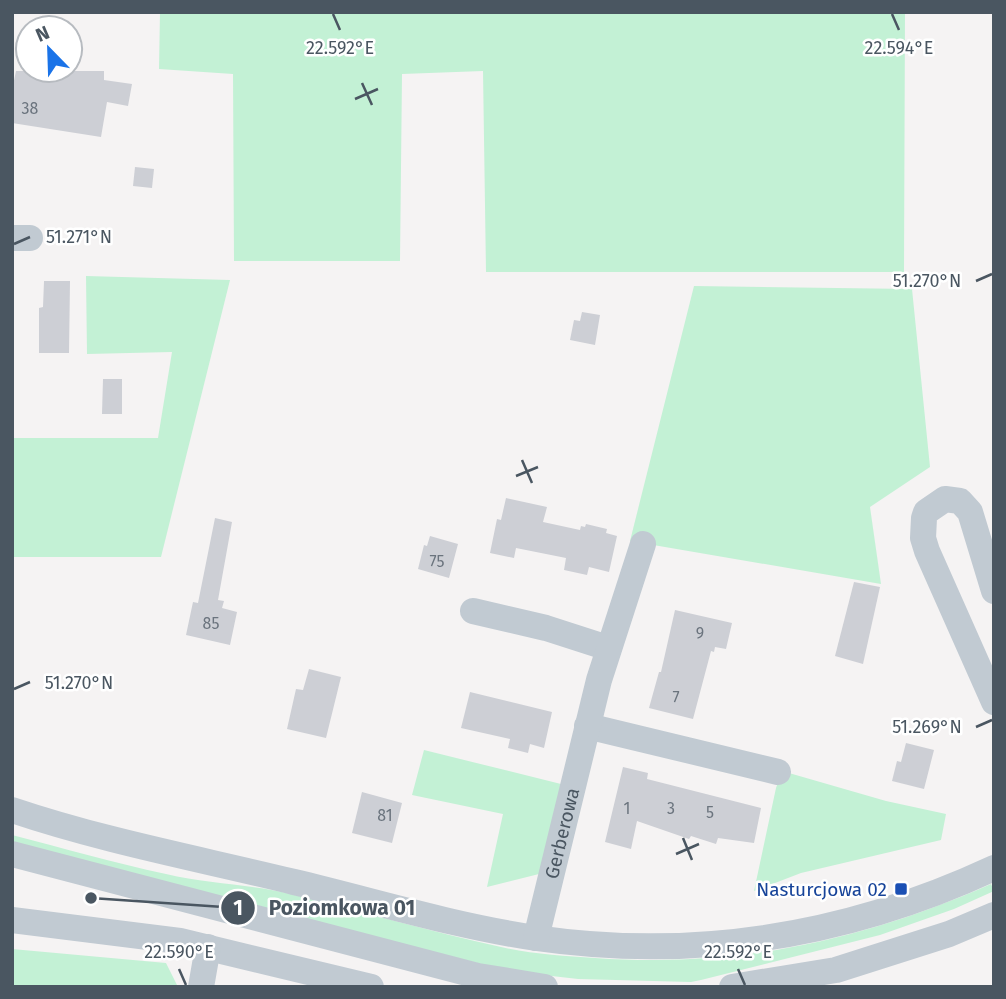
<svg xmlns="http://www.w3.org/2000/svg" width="1006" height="999" viewBox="0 0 1006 999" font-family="'Fira Sans',sans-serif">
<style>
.green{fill:#c3f1d5}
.building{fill:#cdcfd5}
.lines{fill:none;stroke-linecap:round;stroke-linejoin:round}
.minor{stroke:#c1cad2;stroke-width:26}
.ticks{fill:none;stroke:#4a5661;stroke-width:2.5}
.transit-dot{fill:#1a4fb4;stroke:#fff;stroke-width:2.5}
.labels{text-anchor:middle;stroke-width:5;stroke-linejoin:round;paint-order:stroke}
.number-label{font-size:16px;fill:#6b747e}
.street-label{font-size:19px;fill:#4a5661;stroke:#fff}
.transit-label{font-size:19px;fill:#164399;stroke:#fff;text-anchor:end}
.ticks-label{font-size:18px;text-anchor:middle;fill:#4a5661;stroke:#fff;stroke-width:5;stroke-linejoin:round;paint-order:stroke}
.leader{fill:none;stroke:#4a5661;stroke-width:2.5}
.callout-dot{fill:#4a5661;stroke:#fff;stroke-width:2.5}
.mark-label{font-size:21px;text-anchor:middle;font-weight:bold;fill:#fff}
.callout-label{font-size:21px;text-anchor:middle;font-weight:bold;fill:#4a5661;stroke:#fff;stroke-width:5;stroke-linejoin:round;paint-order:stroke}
</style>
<rect width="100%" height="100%" fill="#f5f3f3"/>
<g class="green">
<polygon points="160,12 905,12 904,272 486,272 483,71 402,74 400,261 234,261 233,74 159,69"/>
<polygon points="86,276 230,280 161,557 12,557 12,438 158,438 172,352 87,354"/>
<polygon points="694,286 912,289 930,467 870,507 881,584 630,541"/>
<polygon points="424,750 561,784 539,874 487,887 503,814 412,795"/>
<polygon points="782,771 886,801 946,814 941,840 801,873 754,891 776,788"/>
<path d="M12 835C63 848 114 863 166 874 207 884 250 884 291 894 361 911 431 932 501 947 532 954 564 956 595 958 737 968 861 941 991 884L994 891 954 909 880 935 701 980 691 982 578 979 508 971 12 843Z"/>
<polygon points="12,949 166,963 178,987 12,987"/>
</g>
<g class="building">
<polygon points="16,71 104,71 104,80 132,84 128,106 107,102 101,137 12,123 12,90"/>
<polygon points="135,167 154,169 152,188 133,186"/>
<polygon points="44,281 70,281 69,353 39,353 39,308 43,307"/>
<polygon points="582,312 600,315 595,345 570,340 574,320 580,321"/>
<polygon points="103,379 122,379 122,414 102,414"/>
<polygon points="506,498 547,507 543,522 580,530 581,526 585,527 586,524 607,529 606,533 617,536 609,572 589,567 587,575 564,570 566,558 516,548 514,558 490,553 497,519 501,520"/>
<polygon points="215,518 232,522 218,600 224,601 222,608 237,612 230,645 186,635 193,602 198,603"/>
<polygon points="430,536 458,544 449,578 418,569 424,545 427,546"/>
<polygon points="854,582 880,587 863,664 835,656"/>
<polygon points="675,610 732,623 726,649 715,647 714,652 711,651 693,719 649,708 659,672 661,672"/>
<polygon points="309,669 341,677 326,738 287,729 296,689 303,690"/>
<polygon points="470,692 552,712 544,748 530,744 528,753 508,748 510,739 461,728"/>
<polygon points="906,743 934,750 924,789 892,781 897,761 901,762"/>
<polygon points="623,767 648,773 647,779 761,808 754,843 718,838 716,844 691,836 689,839 637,821 631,849 605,842"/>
<polygon points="362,792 402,803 392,843 352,833"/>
</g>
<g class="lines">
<g class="minor">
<polyline points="12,238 30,238"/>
<polyline points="994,591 970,512 960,501 945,499 926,512 924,518 923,538 927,551 994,702"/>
<polyline points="473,611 546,628 608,648"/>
<polyline points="587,726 778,772"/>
<path d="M12 810C104 841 200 859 294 882 374 901 454 926 536 938 695 961 848 936 994 868"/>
<polyline points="12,854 478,976 545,987"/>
<polyline points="12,920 180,941 371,987"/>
<path id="s1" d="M536 938 599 680 643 544"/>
<polyline points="201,987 208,947"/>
<polyline points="732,987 836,970 949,934 994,915"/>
</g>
</g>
<path class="ticks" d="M333 14 340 30M892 14 899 30M362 83 372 105M355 99 378 89M14 244 30 237M976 281 992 274M522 460 532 483M516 476 538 467M14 689 30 682M976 727 992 720M683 838 692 860M676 854 699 844M179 969 186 985M738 969 745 985"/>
<rect class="transit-dot" x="894" y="882" width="14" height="14" rx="3.5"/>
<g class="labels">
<g class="number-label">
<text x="30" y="114">38</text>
<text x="437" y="567">75</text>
<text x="211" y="629">85</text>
<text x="700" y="639">9</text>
<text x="676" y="703">7</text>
<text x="627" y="814">1</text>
<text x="671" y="814">3</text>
<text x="710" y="818">5</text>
<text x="385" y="821">81</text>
</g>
<g class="street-label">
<text dy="7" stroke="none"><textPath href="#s1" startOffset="108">Gerberowa</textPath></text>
</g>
<g class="transit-label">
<text x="887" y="896">Nasturcjowa 02</text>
</g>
</g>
<g class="ticks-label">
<text x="340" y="54">22.592°E</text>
<text x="899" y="54">22.594°E</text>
<text x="79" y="243">51.271°N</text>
<text x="927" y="287">51.270°N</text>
<text x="79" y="689">51.270°N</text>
<text x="927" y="733">51.269°N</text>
<text x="179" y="958">22.590°E</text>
<text x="738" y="958">22.592°E</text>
</g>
<path class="leader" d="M91 898L238 908"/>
<g class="callout-dot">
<circle cx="91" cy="898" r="7"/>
<circle cx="238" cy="908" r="18"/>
</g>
<g class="mark-label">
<text x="238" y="915">1</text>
</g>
<g class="callout-label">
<text x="342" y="915">Poziomkowa 01</text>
</g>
<rect width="1006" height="999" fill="none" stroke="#4a5661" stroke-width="28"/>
<g transform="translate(49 49) rotate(337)"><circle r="33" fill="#ffffff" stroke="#b7bbc0" stroke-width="2"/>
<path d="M0-5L12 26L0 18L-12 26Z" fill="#1a73e8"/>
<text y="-10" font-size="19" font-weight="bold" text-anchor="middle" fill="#4a5661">N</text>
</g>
</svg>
